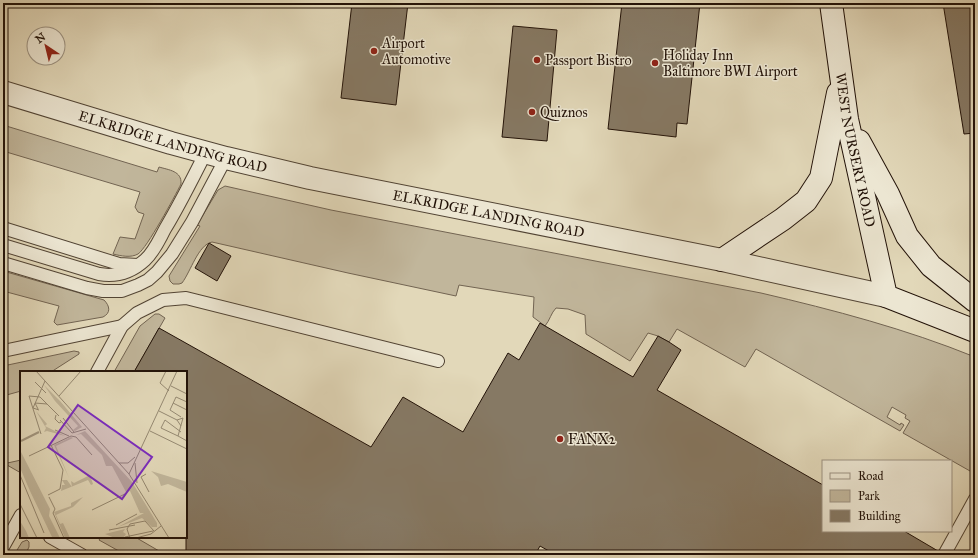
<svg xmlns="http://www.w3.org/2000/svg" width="978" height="558" viewBox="0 0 978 558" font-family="'IM FELL Great Primer',serif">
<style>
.green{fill:#c1b69b;stroke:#726452}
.building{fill:#867964;stroke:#221208}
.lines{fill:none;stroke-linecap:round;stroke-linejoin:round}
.lane-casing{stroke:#524434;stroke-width:14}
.street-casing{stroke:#524434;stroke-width:24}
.secondary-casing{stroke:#221208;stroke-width:24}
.lane{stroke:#ece6d2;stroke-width:12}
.street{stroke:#ece6d2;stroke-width:22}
.secondary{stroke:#ece6d2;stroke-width:22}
.poi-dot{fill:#8f2418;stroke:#ece6d2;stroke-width:1.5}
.labels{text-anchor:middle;stroke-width:3;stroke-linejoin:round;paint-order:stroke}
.poi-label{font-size:14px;fill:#221208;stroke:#ece6d2;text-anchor:start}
.street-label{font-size:14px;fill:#221208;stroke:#ece6d2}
.inset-river{fill:none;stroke:#a1957d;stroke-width:2}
.inset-road{fill:none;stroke:#958972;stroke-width:1}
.view{fill:#7b2cbf;fill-opacity:0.15;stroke:#7b2cbf;stroke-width:2}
.inset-edge{fill:none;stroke:#221208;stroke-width:2}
</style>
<rect width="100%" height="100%" fill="#e2d8b9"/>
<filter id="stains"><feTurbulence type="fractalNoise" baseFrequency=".005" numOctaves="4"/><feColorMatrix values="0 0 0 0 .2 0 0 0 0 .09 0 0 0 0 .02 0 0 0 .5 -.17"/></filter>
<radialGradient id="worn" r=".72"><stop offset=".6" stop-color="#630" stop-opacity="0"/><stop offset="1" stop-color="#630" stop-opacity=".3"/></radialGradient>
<g class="green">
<path d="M3 125 157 172 159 167C169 170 182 171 181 184 175 196 147 248 138 254 131 258 121 256 113 254L120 237 135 239 144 214 138 212 135 207 140 192 3 151Z"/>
<path d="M225 186 331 210 761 293C834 310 906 329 975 357V466L970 471 903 433 910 421 905 418 906 415 892 407 887 417 900 425 901 423 904 425 900 431 756 349 745 367 677 329 669 342 658 336 648 333 630 361 586 334 585 315 568 309 556 308C551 313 550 320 545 326L533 317 534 297 459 285 456 296 348 273 212 242C198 245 191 271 182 283L179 284H173L170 281 169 276 200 226 197 225 218 190Z"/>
<path d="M3 271 104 300C110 306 111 313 103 317L57 325 54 322 59 306 3 291Z"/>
<polygon points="155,314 159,314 165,318 134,372 114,372 140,326"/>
<polygon points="74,351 79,352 79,354 51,372 21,372 21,391 3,396 3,366"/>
<polygon points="21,460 21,473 7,465 3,471 3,464"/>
<polygon points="101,537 135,537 166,555 126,555 99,540"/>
<polygon points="27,540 29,542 29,547 25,555 14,555 22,542"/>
</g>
<g class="building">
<polygon points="352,3 408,3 396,105 341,98"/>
<polygon points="622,3 700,3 687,124 677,123 676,137 608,129"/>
<polygon points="943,3 975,3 975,133 964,134"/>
<polygon points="513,26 557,30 547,141 502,137"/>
<polygon points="209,243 231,256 217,281 195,268"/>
<polygon points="540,323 633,377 658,336 669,342 681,350 657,390 823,485 823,531 904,531 938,551 937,555 556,555 540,546 535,555 186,555 186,372 134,372 159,328 371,447 403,397 463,432 508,353 519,360"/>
</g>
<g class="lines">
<g class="lane-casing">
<g id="lane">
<polyline points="3,228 119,264 138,265"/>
<path d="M3 245 99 274C116 277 132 272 145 260 154 252 159 240 165 229 180 204 193 178 206 152"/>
<polyline points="3,263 87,288 103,291 122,291 138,285 148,280 157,272 172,254 192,222 226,158"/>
<polyline points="3,351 122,326"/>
<polyline points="97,372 122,326 137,313 163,300 186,298 438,361"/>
<polyline points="50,537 82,555"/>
<polyline points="3,547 21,515"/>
<polyline points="944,555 975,499"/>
</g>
</g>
<g class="street-casing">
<g id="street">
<path id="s1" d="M3 92 171 143 226 158 310 178 722 260 886 296"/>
</g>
</g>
<g class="secondary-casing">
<g id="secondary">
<path id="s2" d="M831 3 847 119 886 296 975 331"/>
<polyline points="859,141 888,194 907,236 931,266 975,301"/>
<polyline points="722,260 783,219 806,201 821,178 838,93"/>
</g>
</g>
<use href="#lane" class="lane"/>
<use href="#street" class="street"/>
<use href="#secondary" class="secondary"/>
</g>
<g class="poi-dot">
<circle cx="374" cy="51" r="4"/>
<circle cx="537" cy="60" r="4"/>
<circle cx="655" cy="63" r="4"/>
<circle cx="532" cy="112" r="4"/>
<circle cx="560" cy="439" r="4"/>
</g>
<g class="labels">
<g class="poi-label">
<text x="382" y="48">Airport<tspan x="382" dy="16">Automotive</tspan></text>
<text x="663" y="60">Holiday Inn<tspan x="663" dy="16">Baltimore BWI Airport</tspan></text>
<text x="545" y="65">Passport Bistro</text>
<text x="540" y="117">Quiznos</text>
<text x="568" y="444">FANX2</text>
</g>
<g class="street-label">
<text dy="5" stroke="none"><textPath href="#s1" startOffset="177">ELKRIDGE LANDING ROAD</textPath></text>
<text dy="5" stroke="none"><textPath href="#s2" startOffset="149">WEST NURSERY ROAD</textPath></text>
<text dy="5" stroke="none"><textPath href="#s1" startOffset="501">ELKRIDGE LANDING ROAD</textPath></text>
</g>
</g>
<g transform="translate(20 371)">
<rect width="167" height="167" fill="#e2d8b9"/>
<path d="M24 14 40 30 62 56 55 60 53 59 58 55 35 30ZM16 40 27 53 25 55 45 65 27 60 24 61 26 57ZM65 60 112 111 137 152V156H132L122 147 98 156 124 142H120L110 120 106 121 92 95H86L82 84 61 63 56 64ZM51 66 53 67 36 75 49 107 34 74ZM0 79 30 138 29 145 40 167 32 166 10 120 1 99ZM131 100 167 111V121L148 113 141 115 138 106ZM70 104 73 113 71 114 68 109 41 120 42 114H45L42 109H47L52 116 51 110 54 112ZM63 126 53 136 36 144 40 153 43 152 50 167H45L34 141 51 135V132ZM0 150 6 160 9 167H0ZM105 158 103 161 106 163 102 164 106 163 104 166 95 167 85 163Z" fill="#c1b69b"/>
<path class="inset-river" d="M1 70 19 61"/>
<path class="inset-road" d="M16 0 109 103M146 0 140 12 149 20M15 11 26 22M151 15 167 23M39 25 61 0M153 32 167 39M18 38 15 32 27 33M19 39 13 37 25 10M139 40 157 49 161 55M36 44 35 48 39 52 41 51M161 46 150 39 156 26 167 31M43 47 54 61M40 49 52 62 66 58M157 49 163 47 158 65 167 70M35 59 49 65M130 60 167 78M21 63 9 25 20 26 39 45M158 65 141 57 145 49 161 61M9 85 51 65 56 66 72 84M99 92H108L115 86M115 92 117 112M126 103 121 106 129 121M0 104 24 162M28 124 40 118 43 99 31 74M29 126 35 138 33 142 44 167M0 133 17 167M72 139 107 122M96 154 117 143M89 159 115 154M105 166 133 160M110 167 107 158 110 153 125 150 134 160M116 167 131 163 141 155M149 167 109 103 157 0"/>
<path class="view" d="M58 34 132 86 102 128 28 76Z"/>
<rect width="167" height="167" class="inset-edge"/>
</g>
<rect width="978" height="558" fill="none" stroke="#e2d8b9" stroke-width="16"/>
<rect x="4" y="4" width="970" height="550" fill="none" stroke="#221208" stroke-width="2"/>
<rect x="8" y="8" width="962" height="542" fill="none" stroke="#221208"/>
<rect x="822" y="460" width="130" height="72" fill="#ece6d2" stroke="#9b9181"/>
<rect x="830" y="473" width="20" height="6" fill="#ece6d2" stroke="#9b9181"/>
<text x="858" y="480" font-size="12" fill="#221208">Road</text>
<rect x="830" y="490" width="20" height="12" fill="#c1b69b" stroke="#9b9181"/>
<text x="858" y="500" font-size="12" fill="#221208">Park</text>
<rect x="830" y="510" width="20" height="12" fill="#867964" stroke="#9b9181"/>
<text x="858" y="520" font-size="12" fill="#221208">Building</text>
<g transform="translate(46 46) rotate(325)"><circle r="19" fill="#ece6d2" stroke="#9b9181"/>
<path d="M0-3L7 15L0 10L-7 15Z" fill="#8f2418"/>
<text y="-6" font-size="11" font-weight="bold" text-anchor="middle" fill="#221208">N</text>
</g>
<rect width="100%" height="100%" filter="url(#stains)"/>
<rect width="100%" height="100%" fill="url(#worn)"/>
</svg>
